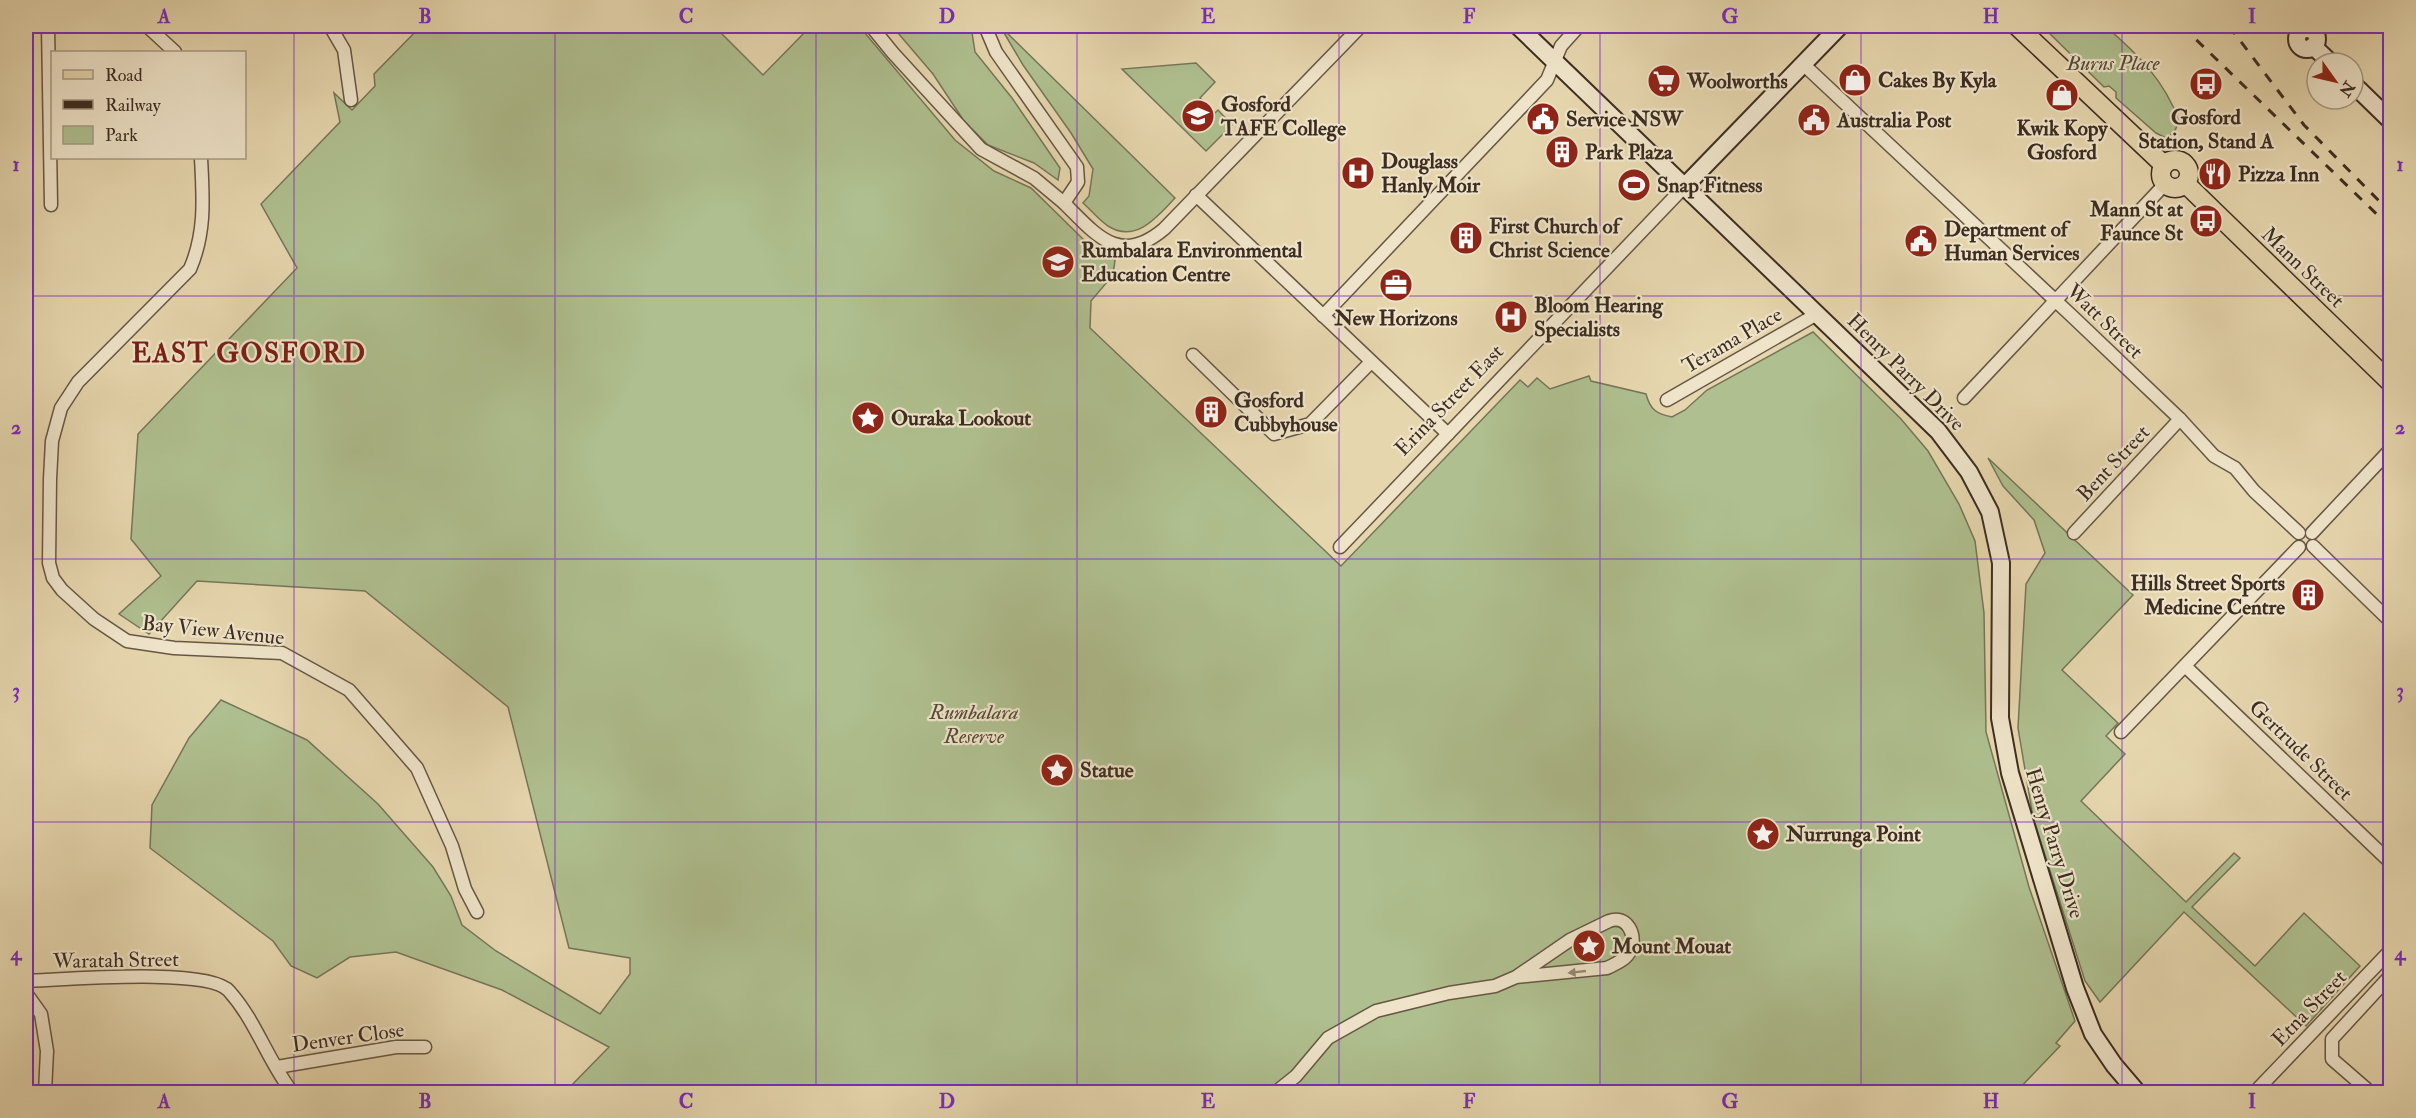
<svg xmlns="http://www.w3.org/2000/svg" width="2416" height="1118" viewBox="0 0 2416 1118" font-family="'IM FELL Double Pica',serif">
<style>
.green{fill:#afbf8f;stroke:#767658;stroke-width:1.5}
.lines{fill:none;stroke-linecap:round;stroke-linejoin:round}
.street-casing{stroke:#665744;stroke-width:15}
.secondary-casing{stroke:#3c2d21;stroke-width:20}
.primary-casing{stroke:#3c2d21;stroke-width:21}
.street{stroke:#efe4ca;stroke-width:12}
.secondary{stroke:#efe4ca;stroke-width:16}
.primary{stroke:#e6d6ae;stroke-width:18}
.rail{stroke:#3c2d21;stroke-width:3;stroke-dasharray:10 10;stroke-linecap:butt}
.oneway{fill:#968876}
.grid{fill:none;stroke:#7b2cbf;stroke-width:1.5;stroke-opacity:0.55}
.labels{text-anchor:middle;stroke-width:4.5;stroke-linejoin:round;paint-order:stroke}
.park-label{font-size:21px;font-style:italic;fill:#534a37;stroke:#efe4ca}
.poi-label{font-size:21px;font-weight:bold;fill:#3c2d21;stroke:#efe4ca;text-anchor:start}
.street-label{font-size:21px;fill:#3c2d21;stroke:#efe4ca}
.district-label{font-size:27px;font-weight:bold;letter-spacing:1.5px;fill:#7a1f14;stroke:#efe4ca}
.neatline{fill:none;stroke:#7b2cbf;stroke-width:2}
.grid-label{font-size:20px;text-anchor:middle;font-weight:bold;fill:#7b2cbf}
</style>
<rect width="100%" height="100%" fill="#e6d6ae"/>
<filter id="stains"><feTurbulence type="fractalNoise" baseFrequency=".00333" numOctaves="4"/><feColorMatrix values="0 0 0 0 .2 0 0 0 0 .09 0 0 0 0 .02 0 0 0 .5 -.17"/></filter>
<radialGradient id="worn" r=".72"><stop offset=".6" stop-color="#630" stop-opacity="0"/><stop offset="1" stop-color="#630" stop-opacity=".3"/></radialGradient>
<g class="green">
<path d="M421 26H714L763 75 805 32 799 26H859L955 140 994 171 1031 188 1084 240 1115 260 1113 275 1091 301 1090 328 1341 566 1520 380 1528 387 1537 378 1550 389 1589 376 1591 381 1646 394C1650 409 1656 414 1672 417L1685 410 1707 390 1813 332 1901 419 1928 451 1959 504 1975 541 1984 613 1986 732 2029 887 2075 1021 2056 1043 2060 1046 2016 1092H565L609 1047 502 990 396 952 350 957 317 978 291 966 273 941 150 848 152 805 189 738 221 700 307 740 378 804 433 867 451 896 462 925 496 951 600 1014 630 974V958L569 948 508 707 365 591 197 581 149 634 119 614 161 576 131 539 138 434 297 268 261 204 340 122 334 93 352 110 375 86 374 74Z"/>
<polygon points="892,26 971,26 975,52 1012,98 1060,168 1058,180 1034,163 988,145 964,121 933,74"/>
<path d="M1000 26 1175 198C1158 216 1136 244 1108 226 1099 220 1091 210 1083 203L1089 196 1093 169 1071 133 1023 65Z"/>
<path d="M2042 26H2105C2137 53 2165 81 2179 121L2174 133 2166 138 2156 133 2116 98V92L2109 86 2104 87Z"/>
<polygon points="1196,63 1215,82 1200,98 1215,113 1218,110 1232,125 1206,151 1122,69"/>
<polygon points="1988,458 2133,595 2062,670 2118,723 2106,736 2125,754 2081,801 2186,902 2234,853 2240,858 2192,907 2255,966 2304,913 2360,966 2306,1026 2184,912 2100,1002 2085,981 2033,817 2018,728 2026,584 2045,553 2034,520 2003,486"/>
</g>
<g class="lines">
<g class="street-casing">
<g id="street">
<polyline points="48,26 51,205"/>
<polyline points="147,26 175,52"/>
<polyline points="330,26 344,50 351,100"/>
<polyline points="871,26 893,53 981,149 1034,178 1064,203 1078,182 1077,167 996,52 985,26"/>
<polyline points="2312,30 2317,26"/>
<polyline points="1803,64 2074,318 2180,419 2214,456 2235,468 2254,491 2299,533"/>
<path d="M201 158C203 197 206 232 190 269L78 382 61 408 52 441 50 479 49 563 53 578 62 590 94 619 127 641 174 648 282 653 349 690 417 768 452 846 465 889 477 912"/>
<polyline points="1196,195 1448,434"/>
<path d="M1064 203C1097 236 1120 266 1164 229L1361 26"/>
<polyline points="1323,316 1547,80 1561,46 1579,26"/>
<polyline points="1193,355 1274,434 1310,424 1371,362"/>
<polyline points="1964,398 2165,184"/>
<polyline points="1667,400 1817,314"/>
<polyline points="2074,533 2180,419"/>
<polyline points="2312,533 2390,450"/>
<polyline points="2313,546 2390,621"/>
<polyline points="1340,547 1685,186"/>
<polyline points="2185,666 2390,862"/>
<polyline points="2121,732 2299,547"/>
<path d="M26 981C61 980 209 967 229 991 256 1021 268 1061 292 1092"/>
<polyline points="26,993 41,1014 47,1051 45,1092"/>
<polyline points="277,1067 396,1047 425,1047"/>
<path d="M1276 1092 1296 1076 1328 1038 1376 1011 1449 993 1495 986 1516 977 1607 968C1615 964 1626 960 1630 951 1638 936 1627 914 1609 921L1570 940 1516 977"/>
<polyline points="2255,1092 2390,951"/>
<polyline points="2370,1092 2332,1059 2332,1039 2390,976"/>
</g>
</g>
<g class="secondary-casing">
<g id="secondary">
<polyline points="1518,26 1938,431 1969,472 1990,512 2001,563 2000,718 2010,773 2075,988 2093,1034 2114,1065 2137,1092"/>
<circle cx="2307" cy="39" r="10"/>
<polyline points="2313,46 2331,63"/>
<polyline points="2353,84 2390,120"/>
<polyline points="1685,186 1840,26"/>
</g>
</g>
<g class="primary-casing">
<g id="primary">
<polyline points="2017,26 2164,165"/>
<circle cx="2175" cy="174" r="14"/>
<polyline points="2186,184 2390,382"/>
</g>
</g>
<use href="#street" class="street"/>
<use href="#secondary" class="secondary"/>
<use href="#primary" class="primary"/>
<g class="rail">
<polyline points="2182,26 2390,227"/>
<polyline points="2229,26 2304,125 2390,212"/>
</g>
</g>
<defs><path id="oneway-solid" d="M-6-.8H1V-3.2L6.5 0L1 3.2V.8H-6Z" transform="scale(1.5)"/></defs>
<use class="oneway" href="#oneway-solid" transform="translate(1577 972) rotate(174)"/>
<path class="grid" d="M294 26V1092M555 26V1092M816 26V1092M1077 26V1092M1339 26V1092M1600 26V1092M1861 26V1092M2122 26V1092M26 296H2390M26 559H2390M26 822H2390"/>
<defs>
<g id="shop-disc" transform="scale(1.725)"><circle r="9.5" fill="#8f2418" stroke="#efe4ca"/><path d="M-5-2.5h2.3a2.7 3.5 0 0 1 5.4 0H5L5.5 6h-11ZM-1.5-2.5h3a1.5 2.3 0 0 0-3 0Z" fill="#fff"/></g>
<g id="supermarket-disc" transform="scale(1.725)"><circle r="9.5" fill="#8f2418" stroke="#efe4ca"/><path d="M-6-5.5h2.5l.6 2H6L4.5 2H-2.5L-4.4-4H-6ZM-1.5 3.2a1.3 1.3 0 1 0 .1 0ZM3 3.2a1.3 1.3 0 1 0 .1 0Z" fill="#fff"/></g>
<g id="bus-disc" transform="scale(1.725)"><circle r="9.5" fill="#8f2418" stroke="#efe4ca"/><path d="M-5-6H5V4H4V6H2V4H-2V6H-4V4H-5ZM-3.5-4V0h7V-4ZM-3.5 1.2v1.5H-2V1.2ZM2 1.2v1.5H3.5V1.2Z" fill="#fff"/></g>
<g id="university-disc" transform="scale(1.725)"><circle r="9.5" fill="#8f2418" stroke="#efe4ca"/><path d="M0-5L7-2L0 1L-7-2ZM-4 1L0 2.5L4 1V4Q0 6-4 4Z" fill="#fff"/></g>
<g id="civic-disc" transform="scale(1.725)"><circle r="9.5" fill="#8f2418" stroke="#efe4ca"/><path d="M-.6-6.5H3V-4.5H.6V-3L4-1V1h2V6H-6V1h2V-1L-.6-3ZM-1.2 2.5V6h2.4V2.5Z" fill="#fff"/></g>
<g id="building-disc" transform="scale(1.725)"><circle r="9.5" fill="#8f2418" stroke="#efe4ca"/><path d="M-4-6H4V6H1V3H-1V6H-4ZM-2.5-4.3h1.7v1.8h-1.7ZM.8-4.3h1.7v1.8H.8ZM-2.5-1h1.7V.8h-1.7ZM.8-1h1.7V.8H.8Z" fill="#fff"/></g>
<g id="hospital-disc" transform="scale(1.725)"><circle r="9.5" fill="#8f2418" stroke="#efe4ca"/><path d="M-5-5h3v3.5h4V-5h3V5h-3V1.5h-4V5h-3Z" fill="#fff"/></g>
<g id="restaurant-disc" transform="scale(1.725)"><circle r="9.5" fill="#8f2418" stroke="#efe4ca"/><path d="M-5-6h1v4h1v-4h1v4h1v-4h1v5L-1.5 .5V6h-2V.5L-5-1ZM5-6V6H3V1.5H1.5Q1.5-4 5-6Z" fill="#fff"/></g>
<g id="stadium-disc" transform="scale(1.725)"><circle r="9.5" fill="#8f2418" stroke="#efe4ca"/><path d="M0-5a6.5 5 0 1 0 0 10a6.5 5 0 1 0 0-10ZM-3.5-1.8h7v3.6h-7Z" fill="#fff"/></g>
<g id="school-disc" transform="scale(1.725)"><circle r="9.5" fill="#8f2418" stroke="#efe4ca"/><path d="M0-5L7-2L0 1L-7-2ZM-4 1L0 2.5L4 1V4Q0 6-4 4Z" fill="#fff"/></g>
<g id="office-disc" transform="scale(1.725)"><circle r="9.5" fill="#8f2418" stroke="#efe4ca"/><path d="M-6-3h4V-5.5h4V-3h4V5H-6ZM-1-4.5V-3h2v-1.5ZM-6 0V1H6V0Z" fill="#fff"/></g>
<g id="sight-disc" transform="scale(1.725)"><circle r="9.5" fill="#8f2418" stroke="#efe4ca"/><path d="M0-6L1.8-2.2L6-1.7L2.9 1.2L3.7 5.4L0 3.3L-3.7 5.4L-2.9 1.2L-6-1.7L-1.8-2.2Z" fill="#fff"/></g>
</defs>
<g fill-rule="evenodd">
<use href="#shop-disc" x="1855" y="80"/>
<use href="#supermarket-disc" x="1664" y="81"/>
<use href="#bus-disc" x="2206" y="84"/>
<use href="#shop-disc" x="2062" y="95"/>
<use href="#university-disc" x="1198" y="116"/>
<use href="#civic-disc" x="1543" y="119"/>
<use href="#civic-disc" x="1814" y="120"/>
<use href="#building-disc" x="1562" y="152"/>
<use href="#hospital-disc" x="1358" y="173"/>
<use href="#restaurant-disc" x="2215" y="174"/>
<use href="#stadium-disc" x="1634" y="185"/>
<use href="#bus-disc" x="2206" y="221"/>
<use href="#building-disc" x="1466" y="238"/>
<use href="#civic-disc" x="1921" y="241"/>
<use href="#school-disc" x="1058" y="262"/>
<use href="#office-disc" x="1396" y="285"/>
<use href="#hospital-disc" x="1511" y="317"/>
<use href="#building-disc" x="1211" y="412"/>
<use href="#sight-disc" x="868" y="418"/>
<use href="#building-disc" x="2308" y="595"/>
<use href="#sight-disc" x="1057" y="770"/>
<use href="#sight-disc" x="1763" y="834"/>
<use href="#sight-disc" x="1589" y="946"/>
</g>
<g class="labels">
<g class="park-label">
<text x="2113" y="70">Burns Place</text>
<text x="974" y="719">Rumbalara<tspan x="974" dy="24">Reserve</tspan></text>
</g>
<g class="poi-label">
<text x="1878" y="87">Cakes By Kyla</text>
<text x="1687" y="88">Woolworths</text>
<text x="1221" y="111">Gosford<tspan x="1221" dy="24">TAFE College</tspan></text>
<text x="2206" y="124" text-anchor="middle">Gosford<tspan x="2206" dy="24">Station, Stand A</tspan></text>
<text x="1566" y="126">Service NSW</text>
<text x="1837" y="127">Australia Post</text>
<text x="2062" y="135" text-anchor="middle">Kwik Kopy<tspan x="2062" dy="24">Gosford</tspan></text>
<text x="1585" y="159">Park Plaza</text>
<text x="1381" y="168">Douglass<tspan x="1381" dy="24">Hanly Moir</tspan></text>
<text x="2238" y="181">Pizza Inn</text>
<text x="1657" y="192">Snap Fitness</text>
<text x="2183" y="216" text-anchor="end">Mann St at<tspan x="2183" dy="24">Faunce St</tspan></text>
<text x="1489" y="233">First Church of<tspan x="1489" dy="24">Christ Science</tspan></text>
<text x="1944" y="236">Department of<tspan x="1944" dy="24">Human Services</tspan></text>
<text x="1081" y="257">Rumbalara Environmental<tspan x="1081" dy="24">Education Centre</tspan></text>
<text x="1534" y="312">Bloom Hearing<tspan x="1534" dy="24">Specialists</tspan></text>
<text x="1396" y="325" text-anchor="middle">New Horizons</text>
<text x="1234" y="407">Gosford<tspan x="1234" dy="24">Cubbyhouse</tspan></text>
<text x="891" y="425">Ouraka Lookout</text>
<text x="2285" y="590" text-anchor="end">Hills Street Sports<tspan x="2285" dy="24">Medicine Centre</tspan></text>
<text x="1080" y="777">Statue</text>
<text x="1786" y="841">Nurrunga Point</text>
<text x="1612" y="953">Mount Mouat</text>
</g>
<g class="street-label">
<text transform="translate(2303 267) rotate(44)" y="7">Mann Street</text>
<text transform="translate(2105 321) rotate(44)" y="7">Watt Street</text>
<text transform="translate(1732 340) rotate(-30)" y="7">Terama Place</text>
<text transform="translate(1906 372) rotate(45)" y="7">Henry Parry Drive</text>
<text transform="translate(1449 400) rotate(-46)" y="7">Erina Street East</text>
<text transform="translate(2113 463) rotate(-47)" y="7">Bent Street</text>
<text transform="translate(213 630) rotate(6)" y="7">Bay View Avenue</text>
<text transform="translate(2301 750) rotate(44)" y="7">Gertrude Street</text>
<text transform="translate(2055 843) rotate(73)" y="7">Henry Parry Drive</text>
<text transform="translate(116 960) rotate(-1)" y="7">Waratah Street</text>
<text transform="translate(2309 1008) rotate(-46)" y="7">Etna Street</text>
<text transform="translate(348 1037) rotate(-8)" y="7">Denver Close</text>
</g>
<g class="district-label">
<text x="249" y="362">EAST GOSFORD</text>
</g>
</g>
<rect width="2416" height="1118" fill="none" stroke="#e6d6ae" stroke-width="66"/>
<rect x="51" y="51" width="195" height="108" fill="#efe4ca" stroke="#a79b86" stroke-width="1.5"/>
<rect x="63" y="70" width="30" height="9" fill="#e6d6ae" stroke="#a79b86" stroke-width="1.5"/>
<text x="105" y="81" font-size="18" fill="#3c2d21">Road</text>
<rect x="63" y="100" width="30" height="9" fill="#3c2d21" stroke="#a79b86" stroke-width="1.5"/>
<text x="105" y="111" font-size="18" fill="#3c2d21">Railway</text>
<rect x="63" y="126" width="30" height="18" fill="#afbf8f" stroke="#a79b86" stroke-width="1.5"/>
<text x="105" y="141" font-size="18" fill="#3c2d21">Park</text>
<g transform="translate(2335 81) rotate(124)"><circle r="28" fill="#efe4ca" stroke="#a79b86" stroke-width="1.5"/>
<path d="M0-4.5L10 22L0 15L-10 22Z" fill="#8f2418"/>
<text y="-9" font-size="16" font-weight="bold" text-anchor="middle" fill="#3c2d21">N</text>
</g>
<rect x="33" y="33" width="2350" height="1052" class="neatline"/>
<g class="grid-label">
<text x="164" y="23">A</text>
<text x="425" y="23">B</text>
<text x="686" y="23">C</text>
<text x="947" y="23">D</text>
<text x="1208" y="23">E</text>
<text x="1469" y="23">F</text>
<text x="1730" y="23">G</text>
<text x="1991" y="23">H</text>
<text x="2252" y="23">I</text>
<text x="16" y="171">1</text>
<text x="2400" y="171">1</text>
<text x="16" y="434">2</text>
<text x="2400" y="434">2</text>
<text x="16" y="697">3</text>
<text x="2400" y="697">3</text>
<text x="16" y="960">4</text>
<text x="2400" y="960">4</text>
<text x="164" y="1108">A</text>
<text x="425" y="1108">B</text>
<text x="686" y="1108">C</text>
<text x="947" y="1108">D</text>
<text x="1208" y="1108">E</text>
<text x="1469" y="1108">F</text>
<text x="1730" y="1108">G</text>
<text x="1991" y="1108">H</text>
<text x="2252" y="1108">I</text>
</g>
<rect width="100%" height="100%" filter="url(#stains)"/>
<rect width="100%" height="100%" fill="url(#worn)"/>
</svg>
